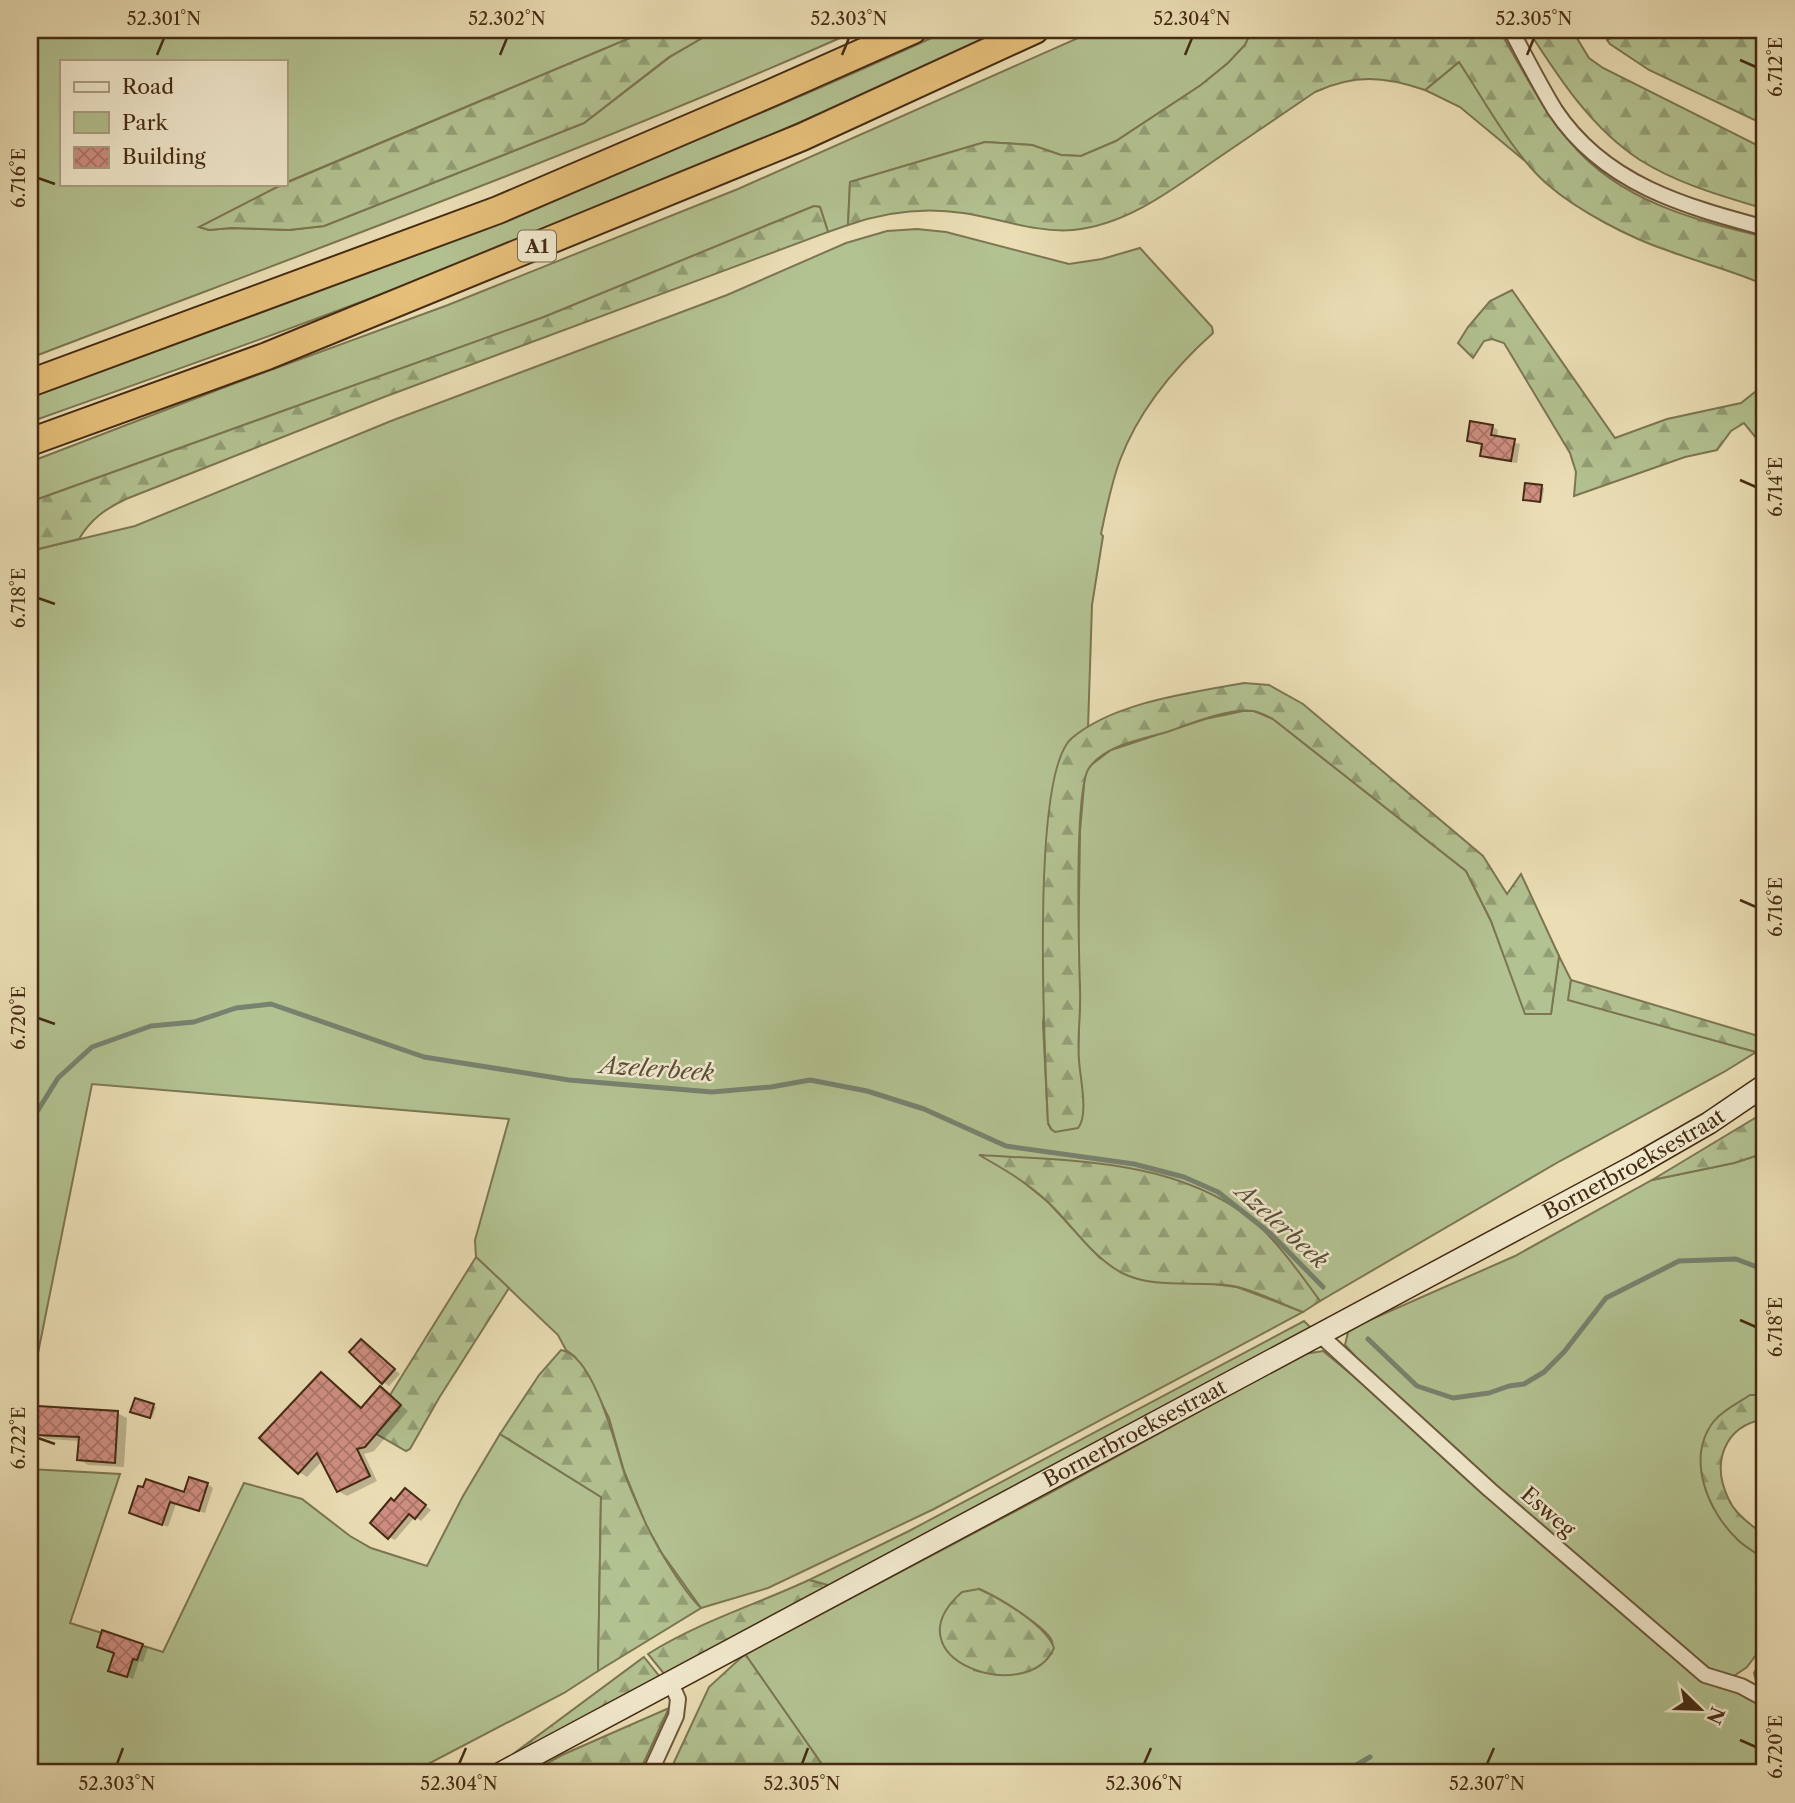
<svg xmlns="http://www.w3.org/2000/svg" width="1795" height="1803" viewBox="0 0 1795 1803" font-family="'Libre Caslon Text',serif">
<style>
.green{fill:#b3c291;stroke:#7c7652;stroke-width:2;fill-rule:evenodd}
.forest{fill:url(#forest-firs);stroke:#7c7652;stroke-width:2}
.shadow{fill:#0003}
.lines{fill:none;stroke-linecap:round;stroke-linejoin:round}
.stream{stroke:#77826f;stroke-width:5}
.building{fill:url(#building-cross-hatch);stroke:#452b13;stroke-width:2}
.street-casing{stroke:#6e583c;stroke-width:18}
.secondary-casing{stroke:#452b13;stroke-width:24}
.highway-casing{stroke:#452b13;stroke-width:30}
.street{stroke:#f2eacf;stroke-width:14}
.secondary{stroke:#f2eacf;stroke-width:21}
.highway{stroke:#e6bf7a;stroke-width:26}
.ticks{fill:none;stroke:#452b13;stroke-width:2.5}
.labels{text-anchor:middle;stroke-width:5;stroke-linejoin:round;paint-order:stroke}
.shield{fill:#f2eacf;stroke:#79644b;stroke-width:2}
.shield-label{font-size:19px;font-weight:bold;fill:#452b13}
.street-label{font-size:21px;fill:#452b13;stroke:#f2eacf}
.water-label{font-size:23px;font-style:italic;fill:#5a4f3a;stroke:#f2eacf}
.neatline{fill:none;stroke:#452b13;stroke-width:2.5}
.ticks-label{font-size:18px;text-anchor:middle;fill:#452b13}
</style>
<defs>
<pattern id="forest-firs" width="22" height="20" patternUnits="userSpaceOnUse" patternTransform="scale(1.75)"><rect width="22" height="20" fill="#b3c291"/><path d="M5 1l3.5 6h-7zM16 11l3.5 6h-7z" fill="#939e75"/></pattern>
<pattern id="building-cross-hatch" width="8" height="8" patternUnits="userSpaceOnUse" patternTransform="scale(1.75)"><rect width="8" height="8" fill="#cf8e81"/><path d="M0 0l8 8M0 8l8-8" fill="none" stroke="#aa7468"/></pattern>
</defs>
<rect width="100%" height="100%" fill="#ebdeb5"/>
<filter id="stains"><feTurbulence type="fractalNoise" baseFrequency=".00286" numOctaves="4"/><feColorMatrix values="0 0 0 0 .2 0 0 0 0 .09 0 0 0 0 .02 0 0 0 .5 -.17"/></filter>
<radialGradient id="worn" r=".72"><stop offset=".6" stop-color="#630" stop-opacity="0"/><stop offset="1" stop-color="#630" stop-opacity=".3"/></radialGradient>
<g class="green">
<path d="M30 30H649L285 183V61H61V184H284L200 227 209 230 231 228 289 230 324 226 584 123 670 57 716 30H858C586 151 307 252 30 358Z"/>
<path d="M949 30H1007C852 101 694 169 536 234 369 301 199 362 30 422V397C339 281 649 168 949 30Z"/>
<polygon points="1096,30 1252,30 1245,45 1228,63 1201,85 1116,141 1081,156 1061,155 1032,145 985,142 850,182 848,225 828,232 820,207 814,206 544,317 30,502 30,462 233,384 448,305 738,189"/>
<polygon points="1459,62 1525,161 1460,107 1425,90"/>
<path d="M917 229 946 232 1069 264 1102 259 1140 248 1212 327 1213 333C1174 368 1139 410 1120 460 1111 484 1106 510 1101 534L1103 536 1092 605 1088 728 1070 740 1043 1024 1048 1123 1051 1129 1083 1112 1078 1057 1080 992 1078 963 1080 831 1085 774 1091 765 1111 750 1205 719 1243 711H1254L1273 719 1466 871 1491 921 1526 1014 1551 1013 1559 956 1571 980 1569 1000 1756 1052 1724 1072 1560 1161 1320 1301 1271 1238 1252 1220 981 1155 1016 1176 1048 1202 1100 1258 1206 1283 1237 1287 1303 1312 934 1509 768 1588 701 1608 661 1552 646 1525 624 1471 609 1418 589 1378 575 1357 566 1350 558 1335 476 1257 475 1240 509 1119 92 1084 31 1388 33 1408 30 1410V551L135 526 391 421 727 295 846 243 887 231Z"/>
<polygon points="1765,1153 1765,1395 1750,1395 1705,1438 1738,1540 1765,1559 1765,1643 1747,1667 1731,1678 1709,1672 1406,1406 1379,1382 1345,1345 1348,1332 1363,1323 1515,1256 1652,1180 1734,1163"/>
<polygon points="1304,1321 1311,1328 831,1586 809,1580 909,1531"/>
<path d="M1323 1351 1368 1388 1464 1477 1718 1685 1745 1695 1765 1707V1773H828L745 1654 1048 1494 1304 1354ZM979 1589C994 1595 1047 1627 1052 1641 1053 1645 1052 1649 1052 1653 1031 1675 1003 1678 974 1670Z"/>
<polygon points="500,1434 601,1497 598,1671 564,1693 411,1773 30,1773 30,1469 120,1474 70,1623 163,1652 244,1483 302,1499 350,1536 371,1548 427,1566 463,1496"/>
<polygon points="1765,1655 1765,1692 1757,1685 1754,1673"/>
</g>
<g class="forest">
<polygon points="649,30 716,30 669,57 584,123 324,226 289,230 231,228 209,230 199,227 281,185"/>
<path d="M1252 30H1499C1522 68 1542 109 1571 143 1620 201 1694 220 1765 237V285C1734 271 1701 263 1669 251 1630 238 1578 211 1547 184 1513 154 1484 100 1459 62L1425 90C1384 76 1354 74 1315 92 1283 114 1250 136 1218 158 1174 188 1128 225 1073 230 1036 233 998 218 963 213 924 207 885 212 848 225L850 182 985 142 1032 145 1061 155 1081 156 1116 141 1201 85 1228 63 1245 45Z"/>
<path d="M1528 30H1572L1589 58 1603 68 1765 149V209C1722 196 1678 184 1640 160 1591 128 1559 78 1528 30Z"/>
<polygon points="1626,30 1765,30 1765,125 1649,70 1610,44 1607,40"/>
<path d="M814 206 820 207 828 232 384 397 126 499C105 509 91 519 79 539L30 551V502L544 317Z"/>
<polygon points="1512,290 1615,438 1667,419 1741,403 1765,384 1765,449 1744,423 1731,431 1717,450 1685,457 1574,496 1576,472 1570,453 1504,343 1492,339 1484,341 1473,358 1458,343 1468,327 1490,301"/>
<path d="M1244 683 1269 685 1303 704 1483 856 1507 894 1521 874 1559 956 1551 1014H1525L1491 921 1466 871 1273 719C1267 716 1260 712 1253 711 1230 708 1192 723 1170 731 1144 739 1106 744 1089 768 1074 790 1079 956 1080 991 1081 1014 1077 1037 1079 1060 1080 1078 1089 1115 1078 1128L1055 1132 1051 1129 1048 1123C1045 1061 1030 773 1072 738 1115 702 1190 693 1244 683Z"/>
<polygon points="1571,980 1765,1038 1765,1046 1756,1052 1568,1000"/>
<polygon points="1765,1112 1765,1153 1734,1163 1652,1180"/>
<path d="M979 1155C1071 1161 1175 1159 1251 1219 1275 1238 1302 1276 1320 1301L1303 1312C1280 1304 1256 1290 1233 1286 1196 1280 1156 1290 1122 1273 1092 1257 1073 1226 1049 1203 1028 1183 1004 1169 979 1155Z"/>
<polygon points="476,1257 509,1288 439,1398 410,1449 406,1451 366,1428 393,1398 390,1395"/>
<path d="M561 1350C593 1354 615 1443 623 1469 629 1487 638 1506 646 1524 657 1547 683 1591 701 1608L598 1671 601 1497 500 1434 539 1375Z"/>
<path d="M1750 1395H1765V1419C1723 1426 1711 1464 1729 1500 1735 1514 1753 1527 1765 1535V1559C1756 1553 1745 1547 1738 1540 1708 1512 1685 1458 1714 1421 1723 1410 1738 1403 1750 1395Z"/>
<path d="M809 1580 831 1586 665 1675 648 1654C699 1622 755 1605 809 1580Z"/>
<path d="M979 1589C1001 1599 1046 1625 1054 1648 1028 1708 886 1659 962 1592Z"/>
<polygon points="745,1654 828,1773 669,1773 709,1687"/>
<polygon points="644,1657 660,1677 505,1760"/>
<polygon points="669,1708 639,1773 529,1773 562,1755"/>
</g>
<g class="shadow">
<polygon points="1492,426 1498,430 1497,438 1520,444 1517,463 1488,459 1482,455 1484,445 1469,440"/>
<polygon points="1542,487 1544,488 1542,502 1527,500"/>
<polygon points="362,1341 400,1374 389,1386 383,1382"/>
<polygon points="321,1374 363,1409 381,1389 408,1411 374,1451 364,1454 377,1481 347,1496 338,1491 323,1460 307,1477 299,1472"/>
<polygon points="136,1400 156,1407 152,1418 134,1413"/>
<polygon points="117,1413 127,1418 124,1467 88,1465 79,1459 80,1441 47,1439 37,1434"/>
<polygon points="207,1484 213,1488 205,1513 176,1504 168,1527 137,1515"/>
<polygon points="411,1494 431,1510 421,1521 415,1517 395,1540 389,1537 395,1503"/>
<polygon points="142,1645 148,1648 143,1662 139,1661 133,1679 110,1670"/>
</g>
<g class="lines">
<g class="stream">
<polyline points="30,1123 58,1078 92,1047 151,1026 194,1022 236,1008 271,1004 424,1057 569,1080 712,1092 771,1087 810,1080 867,1091 924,1109 1006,1146 1134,1164 1184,1177 1218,1192 1271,1234 1323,1287"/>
<polyline points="1368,1339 1417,1386 1453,1398 1489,1393 1509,1386 1524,1384 1544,1372 1564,1352 1606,1298 1679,1261 1736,1259 1765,1270"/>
<polyline points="1343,1773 1370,1757"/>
</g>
</g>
<g class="building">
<polygon points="1470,421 1493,425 1491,435 1515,439 1511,461 1480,456 1482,444 1467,441"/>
<polygon points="1525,483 1542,485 1540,502 1523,500"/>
<polygon points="361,1339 395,1369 382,1384 349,1352"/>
<polygon points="321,1372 361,1408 380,1386 401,1405 365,1447 357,1449 370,1476 337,1492 317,1453 298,1474 259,1438"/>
<polygon points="135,1398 154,1404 150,1418 130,1412"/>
<polygon points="38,1406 118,1411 115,1463 77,1460 79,1437 36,1435"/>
<polygon points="189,1477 208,1483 199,1511 170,1502 162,1525 129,1513 138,1486 143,1487 146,1479 184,1492"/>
<polygon points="405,1488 426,1505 415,1519 409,1514 388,1539 370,1523 391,1498 394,1501"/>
<polygon points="102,1630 143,1644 137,1660 133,1659 127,1677 108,1671 114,1653 97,1647"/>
</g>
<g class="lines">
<g class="street-casing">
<g id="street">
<path d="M1511 30C1525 56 1539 84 1555 110 1604 184 1684 206 1765 228"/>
<polyline points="1319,1334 1490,1490 1705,1675 1741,1686 1765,1699"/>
<polyline points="650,1773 676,1716 678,1699 671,1683"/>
</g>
</g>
<g class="secondary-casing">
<g id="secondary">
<path id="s1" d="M501 1773 1636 1165 1709 1123 1765 1085"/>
</g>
</g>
<g class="highway-casing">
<g id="highway">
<polyline points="30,383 498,210 771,93 913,30"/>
<polyline points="30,442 267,356 802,137 1035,30"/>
</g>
</g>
<use href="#street" class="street"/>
<use href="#secondary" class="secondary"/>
<use href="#highway" class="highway"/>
</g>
<path class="ticks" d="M157 55 164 38M500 55 507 38M842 55 849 38M1185 55 1192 38M1527 55 1534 38M1740 60 1756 67M38 178 55 184M1740 480 1756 487M38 598 55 604M1740 900 1756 907M38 1018 55 1024M1740 1320 1756 1327M38 1438 55 1444M1740 1740 1756 1747M117 1764 123 1748M459 1764 466 1748M802 1764 808 1748M1144 1764 1151 1748M1487 1764 1494 1748"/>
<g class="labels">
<rect class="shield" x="518" y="230.5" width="38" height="31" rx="5"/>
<g class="shield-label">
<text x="537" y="253">A1</text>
</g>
<g class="street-label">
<text dy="7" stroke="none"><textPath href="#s1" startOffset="1286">Bornerbroeksestraat</textPath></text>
<text dy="7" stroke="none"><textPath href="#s1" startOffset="719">Bornerbroeksestraat</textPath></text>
<text transform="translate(1548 1512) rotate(41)" y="7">Esweg</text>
</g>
<g class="water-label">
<text transform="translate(657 1069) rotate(4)" y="8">Azelerbeek</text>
<text transform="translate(1282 1226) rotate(42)" y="8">Azelerbeek</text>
</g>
</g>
<rect width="1795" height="1803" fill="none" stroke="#ebdeb5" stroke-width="77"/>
<rect x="60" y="60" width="228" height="126" fill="#f2eacf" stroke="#ad9e84" stroke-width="2"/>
<rect x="74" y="82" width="35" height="10" fill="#f2eacf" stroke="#ad9e84" stroke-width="2"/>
<text x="122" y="94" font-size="21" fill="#452b13">Road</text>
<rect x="74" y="112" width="35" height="21" fill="#b3c291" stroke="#ad9e84" stroke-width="2"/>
<text x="122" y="130" font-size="21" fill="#452b13">Park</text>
<rect x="74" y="147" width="35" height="21" fill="url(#building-cross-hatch)" stroke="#ad9e84" stroke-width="2"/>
<text x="122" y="164" font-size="21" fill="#452b13">Building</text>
<g transform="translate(1700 1709) rotate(113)" stroke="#f2eacf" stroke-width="5" paint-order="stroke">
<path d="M0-5L12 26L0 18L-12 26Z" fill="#452b13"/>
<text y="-10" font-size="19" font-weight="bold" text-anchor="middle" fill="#452b13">N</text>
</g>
<rect x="38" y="38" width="1718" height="1726" class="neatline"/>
<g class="ticks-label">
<text x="164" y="25">52.301°N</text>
<text x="507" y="25">52.302°N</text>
<text x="849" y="25">52.303°N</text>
<text x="1192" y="25">52.304°N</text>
<text x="1534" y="25">52.305°N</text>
<text transform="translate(1776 67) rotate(-90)" y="6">6.712°E</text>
<text transform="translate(19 178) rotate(-90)" y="6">6.716°E</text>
<text transform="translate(1776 487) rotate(-90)" y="6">6.714°E</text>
<text transform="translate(19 598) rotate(-90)" y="6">6.718°E</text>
<text transform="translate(1776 907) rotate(-90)" y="6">6.716°E</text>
<text transform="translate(19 1018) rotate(-90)" y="6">6.720°E</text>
<text transform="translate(1776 1327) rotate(-90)" y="6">6.718°E</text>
<text transform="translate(19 1438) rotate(-90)" y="6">6.722°E</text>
<text transform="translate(1776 1747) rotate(-90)" y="6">6.720°E</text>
<text x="117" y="1790">52.303°N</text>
<text x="459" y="1790">52.304°N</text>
<text x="802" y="1790">52.305°N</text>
<text x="1144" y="1790">52.306°N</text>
<text x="1487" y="1790">52.307°N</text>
</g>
<rect width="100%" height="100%" filter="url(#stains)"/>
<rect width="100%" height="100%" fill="url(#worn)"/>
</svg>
